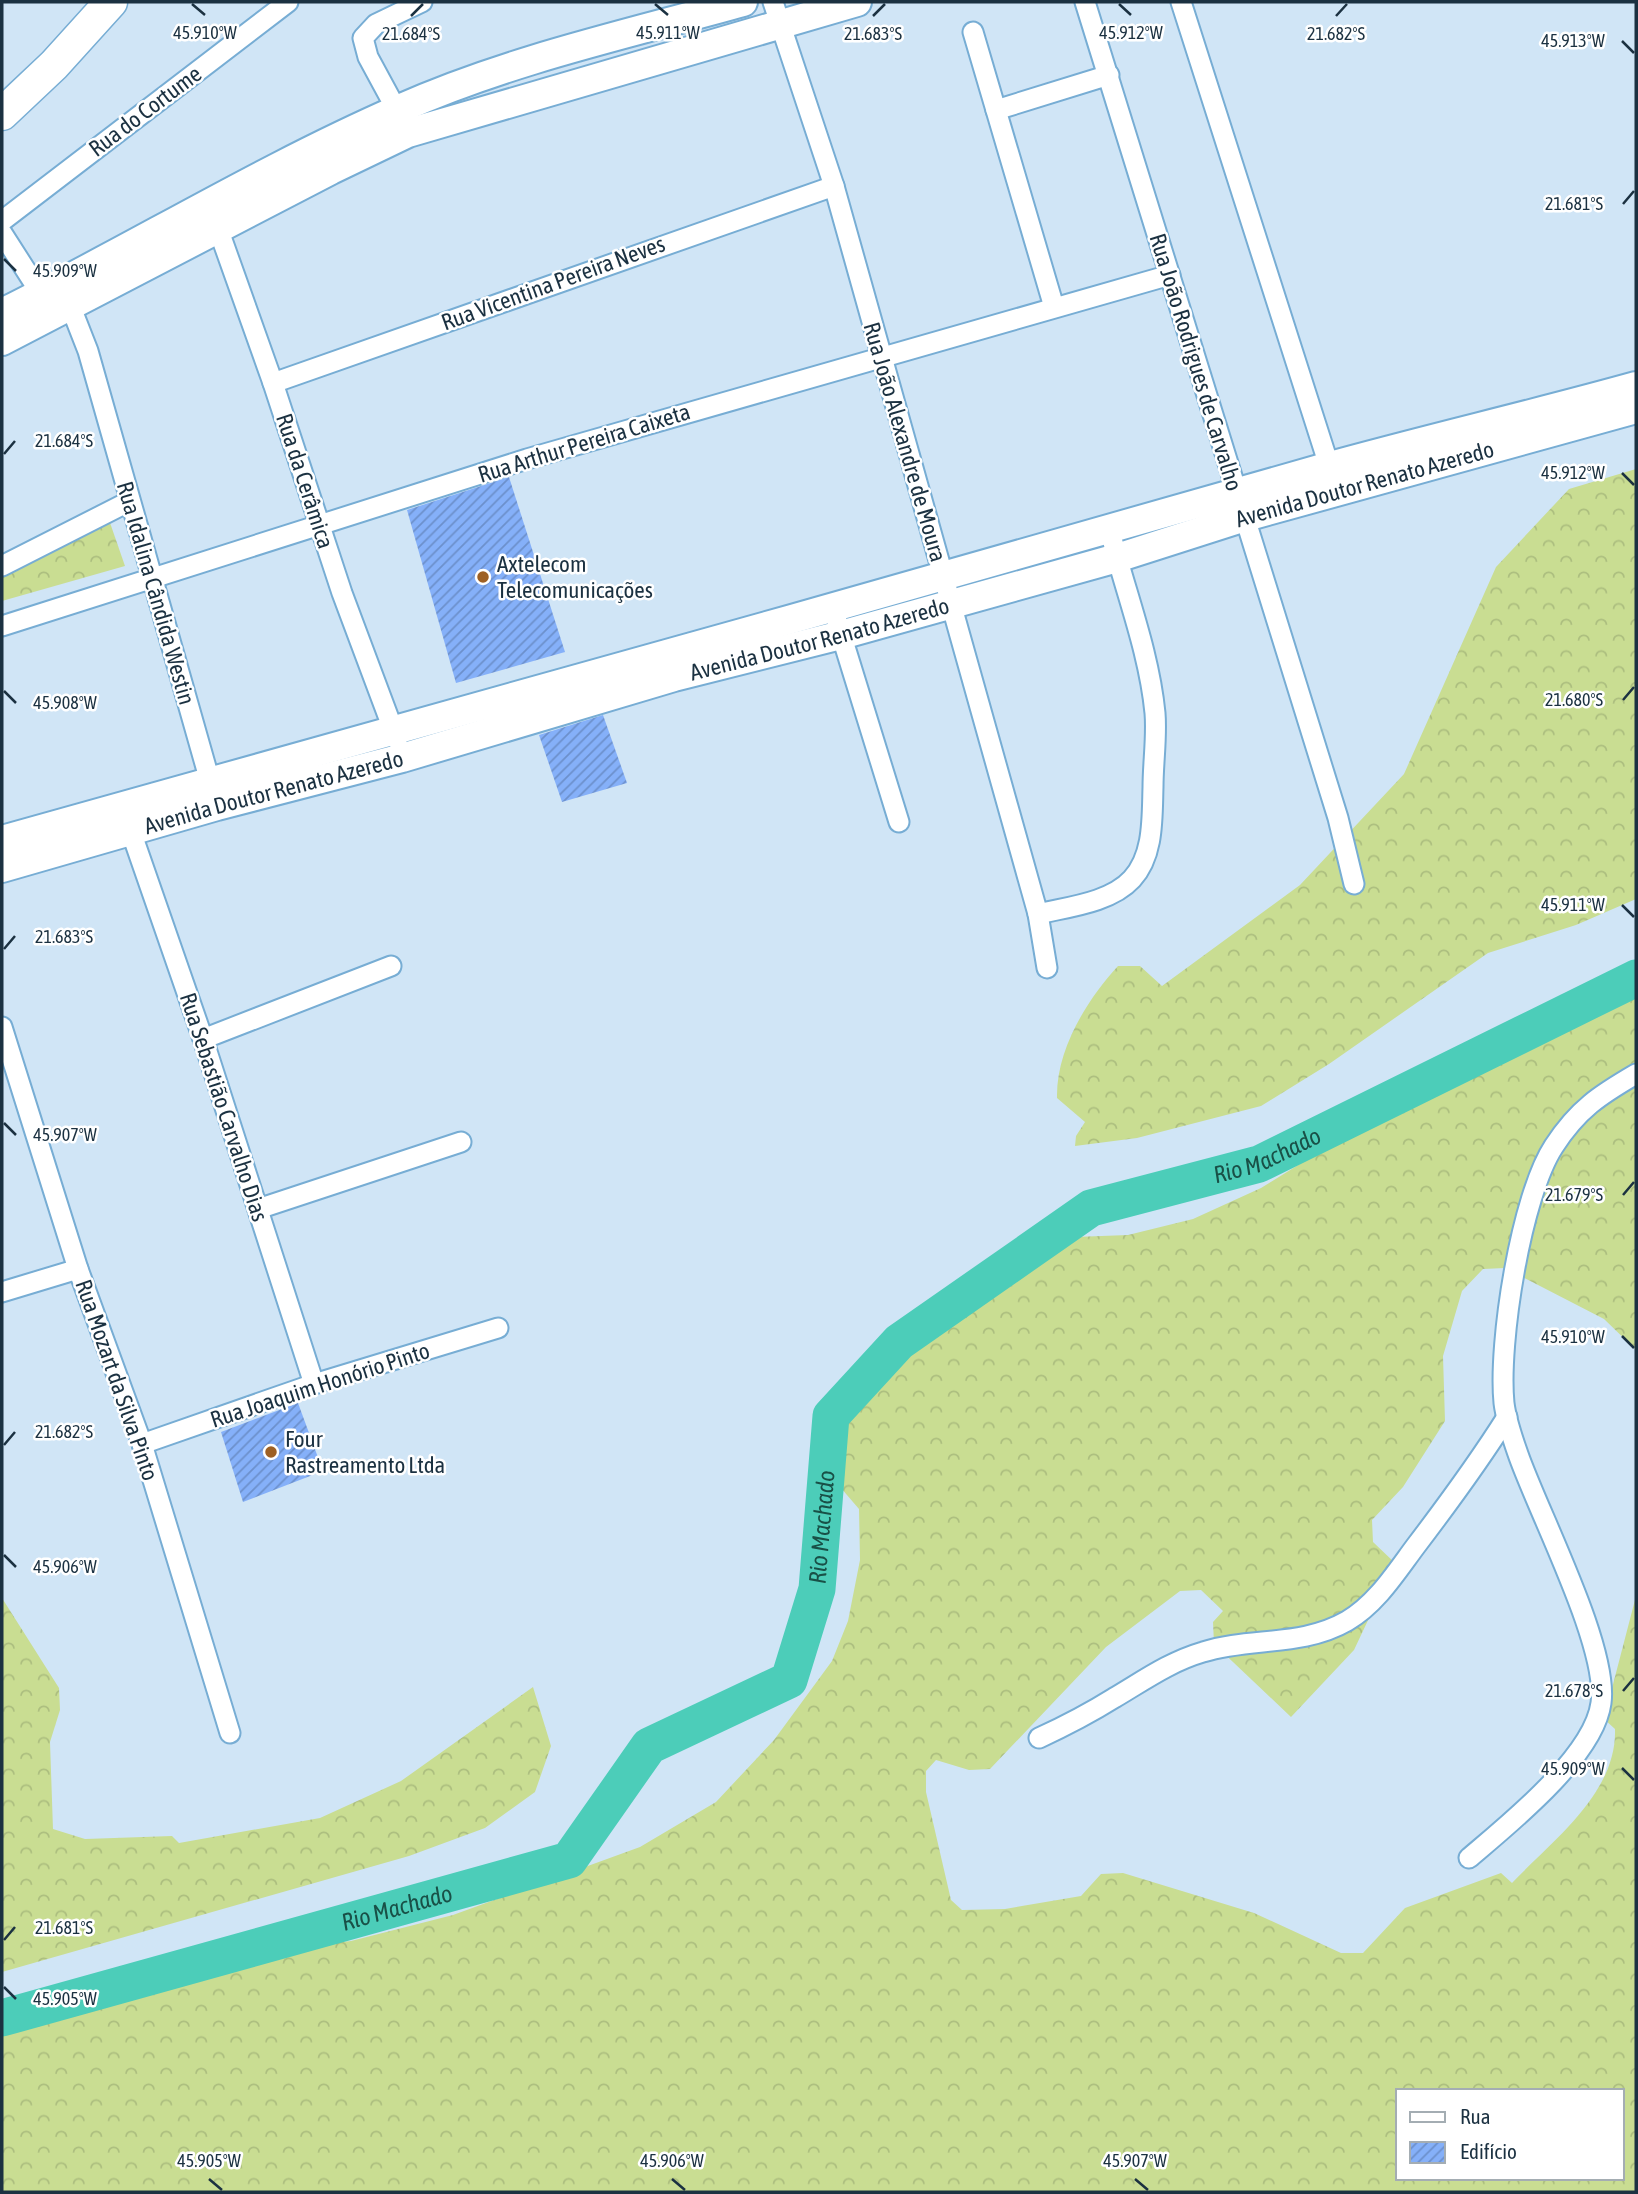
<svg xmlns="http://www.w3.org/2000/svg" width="1638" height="2194" viewBox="0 0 1638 2194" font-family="'Asap Condensed',sans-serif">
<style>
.forest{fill:url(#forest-crowns);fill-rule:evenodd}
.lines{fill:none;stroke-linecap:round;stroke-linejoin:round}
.river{stroke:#4ccdb9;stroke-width:37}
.building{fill:url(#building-hatch)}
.street-casing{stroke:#77add4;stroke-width:23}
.secondary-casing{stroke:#77add4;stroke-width:32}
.primary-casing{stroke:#77add4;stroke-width:35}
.street{stroke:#fff;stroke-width:19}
.secondary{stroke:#fff;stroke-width:28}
.primary{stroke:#fff;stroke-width:32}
.ticks{fill:none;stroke:#1b3141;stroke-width:2.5}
.poi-dot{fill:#9d6024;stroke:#fff;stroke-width:2.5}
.labels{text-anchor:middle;stroke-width:5;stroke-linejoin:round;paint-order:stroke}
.street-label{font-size:23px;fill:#1b3141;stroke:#fff}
.poi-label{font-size:23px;fill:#1b3141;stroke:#fff;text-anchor:start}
.water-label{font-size:24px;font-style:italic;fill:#195047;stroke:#fff}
.ticks-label{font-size:18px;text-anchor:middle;fill:#1b3141;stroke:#fff;stroke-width:5;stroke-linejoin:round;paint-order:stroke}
</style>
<defs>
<pattern id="forest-crowns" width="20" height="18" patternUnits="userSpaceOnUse" patternTransform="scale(1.75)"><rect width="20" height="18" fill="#c9dd92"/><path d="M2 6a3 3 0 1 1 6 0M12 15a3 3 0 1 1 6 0" fill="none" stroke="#acbe7f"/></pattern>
<pattern id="building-hatch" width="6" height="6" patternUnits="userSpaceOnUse" patternTransform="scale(1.75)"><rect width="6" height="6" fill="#85b0f9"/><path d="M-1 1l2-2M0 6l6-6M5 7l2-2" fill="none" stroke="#6c90cb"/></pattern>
</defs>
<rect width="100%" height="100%" fill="#d0e5f6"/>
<g class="forest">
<path d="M1636 469V899L1576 925 1488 953 1329 1064 1261 1106 1137 1138 1075 1146 1076 1136 1085 1122 1057 1098C1056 1050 1086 1001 1118 966H1140L1162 986 1300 885 1404 774 1496 567 1569 489Z"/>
<polygon points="108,517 125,566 2,601 2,574"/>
<path d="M1636 982V1350L1604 1319 1505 1268 1483 1269 1462 1291 1443 1356 1445 1421 1403 1487 1372 1520 1373 1542 1395 1563 1354 1650 1291 1717 1214 1644 1213 1622 1223 1611 1201 1590 1180 1591 1106 1647 990 1769 969 1770 936 1760 926 1771V1792L951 1900 962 1910 1005 1909 1081 1896 1101 1874 1123 1873 1254 1913 1341 1953H1363L1405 1908 1501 1873 1512 1883C1553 1840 1617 1793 1615 1729L1604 1719 1636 1596V2192H2V2023L118 1982 209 1956 351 1941 453 1915 640 1847 716 1802 774 1740 832 1661 848 1621 860 1560 859 1509 816 1459 819 1433 931 1314 1011 1277 1048 1238 1128 1235 1193 1219 1261 1188 1516 1030ZM1398 2091H1622V2178H1398Z"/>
<polygon points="2,1598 59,1688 60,1710 50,1742 53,1829 85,1839 172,1836 179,1843 320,1818 401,1781 533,1687 551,1746 535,1792 485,1828 409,1856 2,1972"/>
</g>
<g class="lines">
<path class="river" id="s1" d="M2 2018 569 1860 649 1746 789 1680 817 1589 831 1416 899 1342 1091 1208 1259 1164 1636 978"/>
</g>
<g class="building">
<polygon points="509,477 565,652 456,683 407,510"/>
<polygon points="603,715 627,783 562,802 539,735"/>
<polygon points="298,1403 323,1471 243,1502 221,1432"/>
</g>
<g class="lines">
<g class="street-casing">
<g id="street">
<polyline points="773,2 834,186 1038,914 1047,968"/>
<polyline points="1085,2 1338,818 1354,884"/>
<polyline points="1181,2 1333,478"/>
<polyline points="973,32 1054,307"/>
<polyline points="996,110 1109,75"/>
<polyline points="401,118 368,57 363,38 376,24 422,2"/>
<polyline points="214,217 273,383 342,593 397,740"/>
<polyline points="2,221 288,2"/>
<polyline points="2,233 41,294 70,305 88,351 213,792"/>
<polyline points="273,383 834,186"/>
<polyline points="2,566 128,502"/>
<polyline points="833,608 899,822"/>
<polyline points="2,626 527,459 1170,275"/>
<polyline points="127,820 203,1039 314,1384"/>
<path d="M1038 914C1067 907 1110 903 1132 879 1154 855 1152 818 1153 787 1153 763 1157 737 1155 713 1149 651 1125 591 1110 531"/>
<polyline points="2,1027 78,1269 142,1444 230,1733"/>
<polyline points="203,1039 391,966"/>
<polyline points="258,1209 461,1142"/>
<polyline points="2,1292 78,1269"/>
<polyline points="142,1444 314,1384 498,1328"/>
<path d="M1039 1738C1065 1726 1090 1713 1114 1698 1143 1681 1169 1662 1203 1652 1250 1637 1302 1647 1347 1621 1376 1604 1395 1574 1415 1547 1447 1505 1478 1463 1507 1417"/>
<path d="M1469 1858C1509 1824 1594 1756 1601 1703 1609 1647 1538 1512 1518 1454 1512 1437 1506 1420 1504 1403 1498 1343 1521 1196 1554 1146 1578 1109 1600 1095 1636 1074"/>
</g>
</g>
<g class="secondary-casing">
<g id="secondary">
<path d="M2 313C135 247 262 169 399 109 509 60 628 34 743 2"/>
<polyline points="2,341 331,170 408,133 857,2"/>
<path d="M2 840C443 719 883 593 1323 468 1427 439 1532 415 1636 386"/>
<path id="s2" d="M2 868 217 806 402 758 674 677 841 635 1117 558 1242 518 1636 409"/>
</g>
</g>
<g class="primary-casing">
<polyline id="primary" points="2,114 54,65 111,2"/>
</g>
<use href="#street" class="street"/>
<use href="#secondary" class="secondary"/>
<use href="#primary" class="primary"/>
</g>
<path class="ticks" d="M192 4 205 15M655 4 668 15M1119 4 1131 15M411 16 423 4M873 16 885 4M1336 16 1347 4M1622 41 1634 53M1623 204 1634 191M4 259 16 271M4 454 15 441M1622 473 1634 485M4 691 16 703M1623 700 1634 687M1622 905 1634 917M4 949 15 936M4 1123 16 1135M1623 1195 1634 1182M1622 1336 1634 1348M4 1445 15 1432M4 1555 16 1567M1623 1691 1634 1678M1622 1768 1634 1780M4 1940 15 1927M4 1987 16 1999M209 2179 222 2190M672 2179 685 2190M1135 2179 1148 2190"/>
<g class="poi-dot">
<circle cx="483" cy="577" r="7"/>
<circle cx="271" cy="1452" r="7"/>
</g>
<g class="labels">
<g class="street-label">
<text transform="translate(145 111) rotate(-37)" y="8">Rua do Cortume</text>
<text transform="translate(553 283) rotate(-20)" y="8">Rua Vicentina Pereira Neves</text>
<text transform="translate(1196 362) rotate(73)" y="8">Rua João Rodrigues de Carvalho</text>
<text transform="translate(905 442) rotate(74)" y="8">Rua João Alexandre de Moura</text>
<text transform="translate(584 443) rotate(-17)" y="8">Rua Arthur Pereira Caixeta</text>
<text transform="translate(305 481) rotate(72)" y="8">Rua da Cerâmica</text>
<text dy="8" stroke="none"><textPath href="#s2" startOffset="1416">Avenida Doutor Renato Azeredo</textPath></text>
<text transform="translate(156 593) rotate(74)" y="8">Rua Idalina Cândida Westin</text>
<text dy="8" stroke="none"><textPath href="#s2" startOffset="849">Avenida Doutor Renato Azeredo</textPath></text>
<text dy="8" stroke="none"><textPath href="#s2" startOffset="282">Avenida Doutor Renato Azeredo</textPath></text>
<text transform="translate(224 1107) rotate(72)" y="8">Rua Sebastião Carvalho Dias</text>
<text transform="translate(117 1380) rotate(71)" y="8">Rua Mozart da Silva Pinto</text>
<text transform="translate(320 1385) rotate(-18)" y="8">Rua Joaquim Honório Pinto</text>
</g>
<g class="poi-label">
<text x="497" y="572">Axtelecom<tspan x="497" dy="26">Telecomunicações</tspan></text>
<text x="285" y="1447">Four<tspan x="285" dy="26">Rastreamento Ltda</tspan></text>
</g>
<g class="water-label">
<text dy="8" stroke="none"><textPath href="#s1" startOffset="1670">Rio Machado</textPath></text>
<text dy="8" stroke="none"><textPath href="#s1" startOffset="1040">Rio Machado</textPath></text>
<text dy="8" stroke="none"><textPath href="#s1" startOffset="410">Rio Machado</textPath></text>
</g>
</g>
<g class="ticks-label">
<text x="205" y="39">45.910°W</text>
<text x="1131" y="39">45.912°W</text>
<text x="668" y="39">45.911°W</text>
<text x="411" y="40">21.684°S</text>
<text x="873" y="40">21.683°S</text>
<text x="1336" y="40">21.682°S</text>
<text x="1573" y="47">45.913°W</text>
<text x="1574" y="210">21.681°S</text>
<text x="65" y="277">45.909°W</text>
<text x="64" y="447">21.684°S</text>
<text x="1573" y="479">45.912°W</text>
<text x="1574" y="706">21.680°S</text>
<text x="65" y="709">45.908°W</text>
<text x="1573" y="911">45.911°W</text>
<text x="64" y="943">21.683°S</text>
<text x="65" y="1141">45.907°W</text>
<text x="1574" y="1201">21.679°S</text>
<text x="1573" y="1343">45.910°W</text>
<text x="64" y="1438">21.682°S</text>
<text x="65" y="1573">45.906°W</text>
<text x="1574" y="1697">21.678°S</text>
<text x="1573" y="1775">45.909°W</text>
<text x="64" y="1934">21.681°S</text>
<text x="65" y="2005">45.905°W</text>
<text x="209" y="2167">45.905°W</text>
<text x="672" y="2167">45.906°W</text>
<text x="1135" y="2167">45.907°W</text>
</g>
<rect width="1638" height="2194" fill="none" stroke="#1b3141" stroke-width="7"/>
<rect x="1396" y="2089" width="228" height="91" fill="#ffffff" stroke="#a4adb3" stroke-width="2"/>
<rect x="1410" y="2112" width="35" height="10" fill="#ffffff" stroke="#a4adb3" stroke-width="2"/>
<text x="1460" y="2124" font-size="21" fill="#1b3141">Rua</text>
<rect x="1410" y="2142" width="35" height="21" fill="url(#building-hatch)" stroke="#a4adb3" stroke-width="2"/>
<text x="1460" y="2159" font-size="21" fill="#1b3141">Edifício</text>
</svg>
